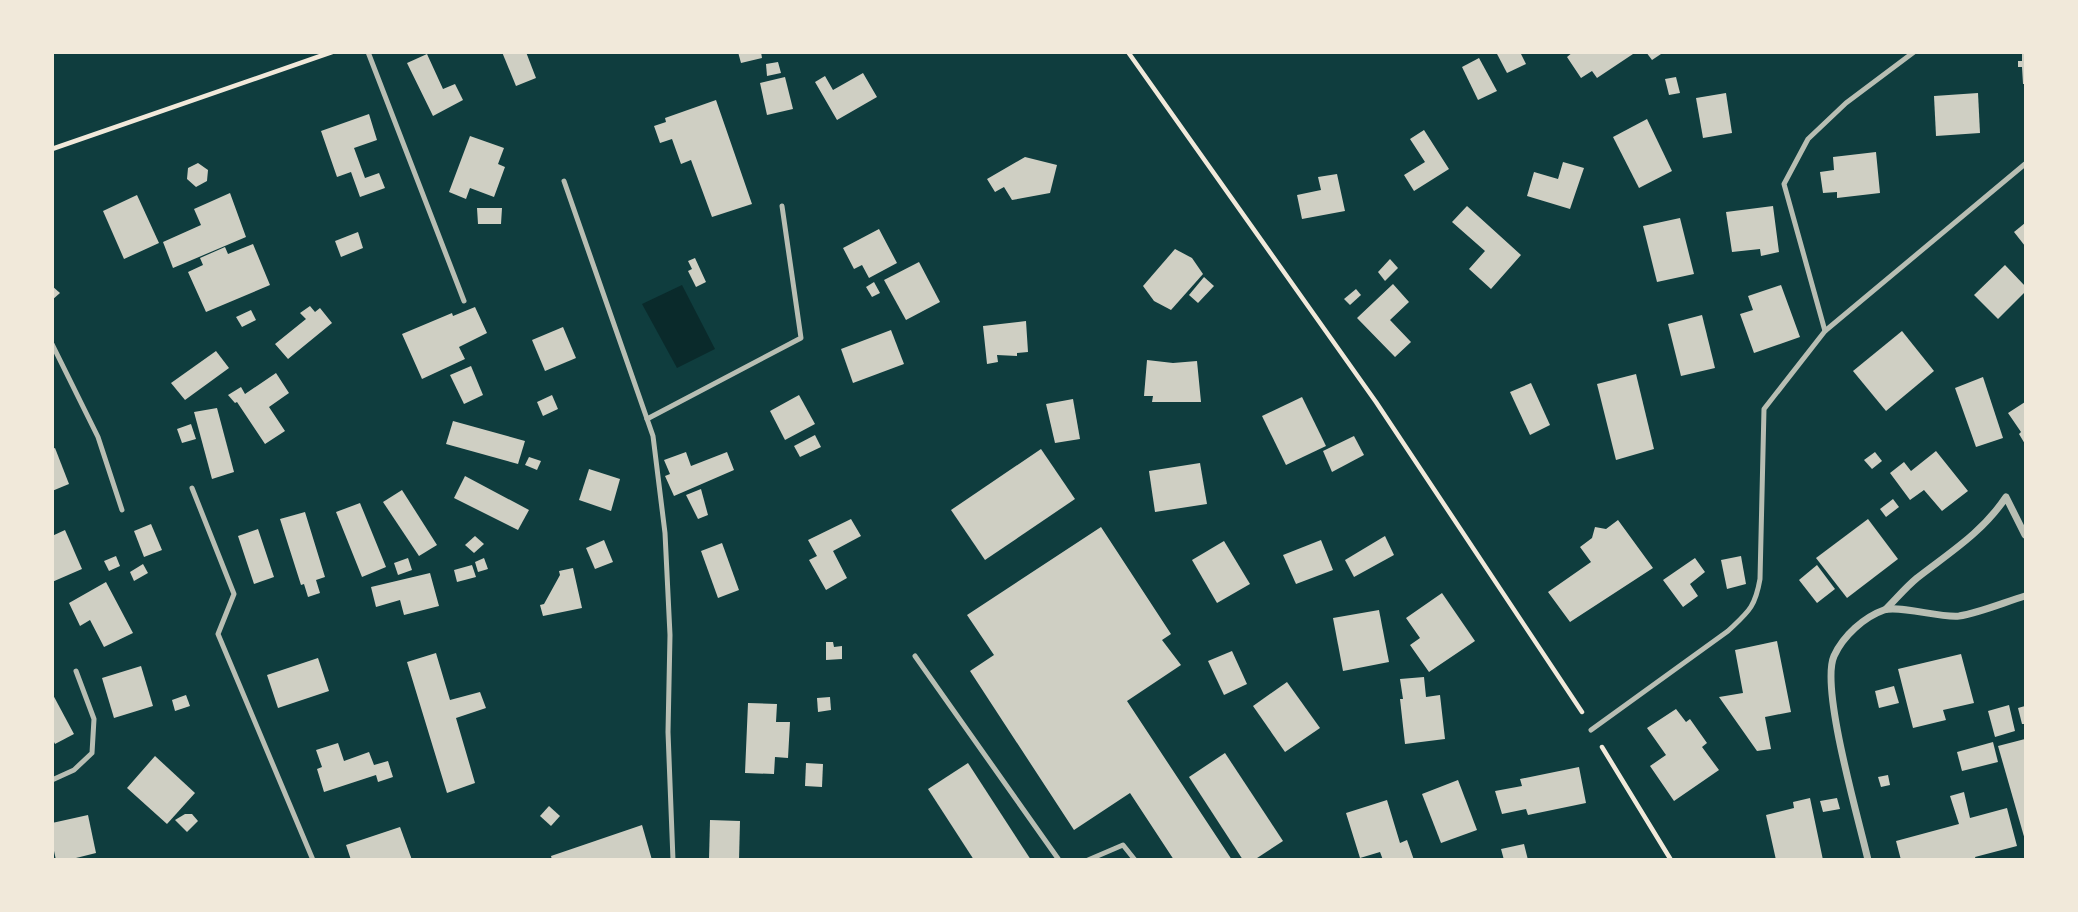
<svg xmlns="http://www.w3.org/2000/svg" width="2078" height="912" viewBox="0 0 2078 912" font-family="Barlow,sans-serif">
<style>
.water{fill:#0a2a2b}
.building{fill:#cfcfc3}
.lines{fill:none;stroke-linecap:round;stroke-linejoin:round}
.path{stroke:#f1e9da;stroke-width:4.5}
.service{stroke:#b8beb3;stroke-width:5}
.minor{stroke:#b8beb3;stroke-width:7}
</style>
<rect width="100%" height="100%" fill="#0f3d3e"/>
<polygon class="water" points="682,285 715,349 677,368 642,304"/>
<g class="building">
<polygon points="502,52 526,52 536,78 516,86"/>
<polygon points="738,52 761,52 762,58 741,63"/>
<polygon points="1496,52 1520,52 1526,64 1507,73"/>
<polygon points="1573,52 1636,52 1597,78 1592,71 1581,78 1567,57"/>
<polygon points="1646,52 1664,52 1652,60"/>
<polygon points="2022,52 2025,52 2025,84 2023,84 2022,67 2018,67 2018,61 2022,61"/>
<polygon points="427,54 443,89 455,84 463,100 433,116 407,63"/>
<polygon points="1479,58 1497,91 1478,100 1462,67"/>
<polygon points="778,62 781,73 767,76 766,64"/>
<polygon points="863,73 877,97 837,120 815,82 825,76 833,90"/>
<polygon points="785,77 793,109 767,115 760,83"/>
<polygon points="1676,77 1680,93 1669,95 1665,79"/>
<polygon points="1726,93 1732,133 1703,138 1696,98"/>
<polygon points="1978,93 1980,133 1936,136 1934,96"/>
<polygon points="716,100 752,204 712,217 691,160 681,164 672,139 660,143 654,126 666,122 665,118"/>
<polygon points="369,114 377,140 354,148 365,178 379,173 385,188 360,197 351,172 337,177 321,131"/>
<polygon points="1647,119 1672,171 1639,188 1613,137"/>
<polygon points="1424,130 1449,169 1414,191 1404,175 1425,162 1410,139"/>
<polygon points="470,136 504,148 498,164 505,167 494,197 470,188 466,199 449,192"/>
<polygon points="1876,152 1880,193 1837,198 1837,192 1823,193 1820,172 1834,170 1833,157"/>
<polygon points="1025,157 1057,165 1050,193 1012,200 1004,187 995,192 987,179"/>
<polygon points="1563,162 1584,168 1570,209 1527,196 1534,172 1558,179"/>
<polygon points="198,163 208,170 207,181 196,187 187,179 188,168"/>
<polygon points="1337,174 1345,211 1302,219 1297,195 1321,190 1318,177"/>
<polygon points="230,193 246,237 173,268 163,242 201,225 194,209"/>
<polygon points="137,195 159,243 124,259 103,211"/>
<polygon points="1467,206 1521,255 1491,289 1469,269 1485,251 1452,222"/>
<polygon points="1773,206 1779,252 1761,256 1760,249 1732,252 1726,212"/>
<polygon points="477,208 502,208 501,224 478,224"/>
<polygon points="1680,218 1694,274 1657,282 1643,226"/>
<polygon points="2025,223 2025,246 2014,232"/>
<polygon points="879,229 897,263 869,278 862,265 854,269 843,248"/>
<polygon points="358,232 363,248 341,257 335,241"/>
<polygon points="253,244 270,285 206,312 188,272 203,265 200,258 225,247 228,254"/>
<polygon points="1175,249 1192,258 1203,274 1171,310 1154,301 1143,286"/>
<polygon points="695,258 706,282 696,287 688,271 692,269 688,261"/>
<polygon points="1390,259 1398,268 1385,281 1378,272"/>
<polygon points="919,262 940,302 906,320 884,280"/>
<polygon points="2005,265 2025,286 2025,292 1998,319 1974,295"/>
<polygon points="1204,277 1214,286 1198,303 1189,295"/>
<polygon points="874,282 880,293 872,297 866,287"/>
<polygon points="1393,284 1409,302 1390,320 1411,342 1395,357 1357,318"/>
<polygon points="1781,285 1800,337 1754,353 1740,314 1753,310 1748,296"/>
<polygon points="52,286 60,293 52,300"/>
<polygon points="1356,289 1361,295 1350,305 1344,299"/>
<polygon points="310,306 315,312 320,308 332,323 288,359 275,344 306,319 300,313"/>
<polygon points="475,307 487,333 459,347 465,359 422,379 402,334 452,313 453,316"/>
<polygon points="251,310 256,320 242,327 236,317"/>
<polygon points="1702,315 1715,368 1681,376 1668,324"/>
<polygon points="1026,321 1028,352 1017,353 1017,356 997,355 998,362 987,364 983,326"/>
<polygon points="563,327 576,358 545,371 532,340"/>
<polygon points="891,330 904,364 853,383 841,349"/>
<polygon points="1902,331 1934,371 1886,411 1853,371"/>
<polygon points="216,351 229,368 185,400 171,383"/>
<polygon points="1147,360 1173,363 1197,361 1201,402 1152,402 1153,396 1144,396"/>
<polygon points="471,366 483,395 464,404 450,375"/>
<polygon points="276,373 289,393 269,407 285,431 265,444 237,402 235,403 228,395 241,387 245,394"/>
<polygon points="1636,374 1654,449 1616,460 1597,384"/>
<polygon points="1983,377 2003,438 1976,447 1955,388"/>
<polygon points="1531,383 1550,425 1530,435 1510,392"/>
<polygon points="552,395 558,409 543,416 537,402"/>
<polygon points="799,395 815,424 785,440 770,411"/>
<polygon points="1302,397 1326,446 1286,465 1262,416"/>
<polygon points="1073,399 1080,439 1055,443 1046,404"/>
<polygon points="2025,402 2025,444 2019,434 2021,432 2008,413"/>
<polygon points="217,408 234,472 212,479 194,412"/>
<polygon points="453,421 525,441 518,464 446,444"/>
<polygon points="191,424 196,439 182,443 177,429"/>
<polygon points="815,435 821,447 800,457 794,446"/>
<polygon points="1354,436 1364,455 1332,472 1323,451"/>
<polygon points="55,448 69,484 52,491 52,449"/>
<polygon points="1041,449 1075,499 985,560 951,510"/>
<polygon points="1936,451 1968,491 1942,511 1924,490 1910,500 1890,473 1904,462 1911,471"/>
<polygon points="686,452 691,466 727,452 734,470 674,496 665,476 670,474 664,460"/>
<polygon points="1875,452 1882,461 1872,469 1864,460"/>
<polygon points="529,457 541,461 537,470 525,465"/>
<polygon points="1200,463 1207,504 1155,512 1149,471"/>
<polygon points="589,469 620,479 611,511 579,500"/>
<polygon points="465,476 529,510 518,530 454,498"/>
<polygon points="701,489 708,515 698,519 686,495"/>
<polygon points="402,490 437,545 419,556 383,502"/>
<polygon points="1893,499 1899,507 1886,517 1880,509"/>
<polygon points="360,503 386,567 362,577 336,512"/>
<polygon points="305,512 325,577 316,580 320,593 308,597 304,584 301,585 280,519"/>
<polygon points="851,519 861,536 833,551 847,578 826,590 809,560 817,556 808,540"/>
<polygon points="1868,519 1898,559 1847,598 1816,558"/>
<polygon points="1618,520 1653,568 1570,622 1548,592 1591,562 1580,547 1592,538 1595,527 1606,529"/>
<polygon points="151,524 162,550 144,557 134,531"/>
<polygon points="1101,527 1171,634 1162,640 1181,665 1127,701 1232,860 1174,860 1130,793 1074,830 970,671 994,655 967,615"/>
<polygon points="258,529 274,577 254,584 238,536"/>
<polygon points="65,530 82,569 52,582 52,536"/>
<polygon points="475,536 484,544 474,553 465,545"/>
<polygon points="1385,536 1394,555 1354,577 1345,560"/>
<polygon points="604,540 613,562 595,569 586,548"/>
<polygon points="1321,540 1333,570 1296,584 1283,555"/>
<polygon points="1224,541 1250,584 1217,603 1192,560"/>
<polygon points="722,543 739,590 718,598 701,551"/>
<polygon points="116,556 120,566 109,571 104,561"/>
<polygon points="1741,556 1746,584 1727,589 1721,560"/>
<polygon points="408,558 412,570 398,575 394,563"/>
<polygon points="484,558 488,569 478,572 475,562"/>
<polygon points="1695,558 1705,572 1690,584 1698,596 1683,607 1663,580"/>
<polygon points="143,564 148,573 134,581 130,572"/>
<polygon points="472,565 476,577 457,582 454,570"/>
<polygon points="1817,565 1835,589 1817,603 1799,580"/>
<polygon points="573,568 582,608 543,616 540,605 544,604 560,575 559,571"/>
<polygon points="430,573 439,606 404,615 400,600 376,607 371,587"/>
<polygon points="106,582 133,633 104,647 90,620 80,626 69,603"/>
<polygon points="1442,593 1475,641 1429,672 1410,645 1420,638 1406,618"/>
<polygon points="1379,610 1389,662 1343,671 1333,618"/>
<polygon points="1777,641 1791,712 1765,717 1771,749 1757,751 1719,697 1743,693 1735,650"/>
<polygon points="826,642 833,642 834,647 842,646 842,659 826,660"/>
<polygon points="1232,651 1247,684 1224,695 1208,661"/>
<polygon points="436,653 450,700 480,692 486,708 456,718 475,783 447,793 407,662"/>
<polygon points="1961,654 1974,703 1943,710 1946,720 1913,728 1898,669"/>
<polygon points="318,658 329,691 278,708 267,675"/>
<polygon points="141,666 153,706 114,718 102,678"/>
<polygon points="1424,677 1426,697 1440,695 1445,739 1405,744 1400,699 1403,699 1400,679"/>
<polygon points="1287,682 1320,728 1285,752 1253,706"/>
<polygon points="1894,686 1899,703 1879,708 1875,691"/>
<polygon points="52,693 74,734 55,744 52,738"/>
<polygon points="186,695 190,706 175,711 172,700"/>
<polygon points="830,697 831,710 818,712 817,698"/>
<polygon points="748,703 777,704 776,722 790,722 788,758 775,757 774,774 745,773"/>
<polygon points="2009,705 2015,731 1995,737 1988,711"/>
<polygon points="2025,706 2025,724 2022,724 2018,708"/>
<polygon points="1676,709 1686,722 1690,719 1707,743 1702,747 1719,770 1674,801 1650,766 1666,755 1647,728"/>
<polygon points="2025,739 2025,840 1998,746"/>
<polygon points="1993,742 1998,762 1962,771 1957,752"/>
<polygon points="338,743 344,761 369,752 374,765 388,761 393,777 378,782 376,775 324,792 317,769 322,767 316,750"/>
<polygon points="1225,753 1283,841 1254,860 1243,860 1189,777"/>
<polygon points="155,756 195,793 167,824 127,788"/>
<polygon points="806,763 823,764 822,787 805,786"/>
<polygon points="968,763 1031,860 974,860 928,789"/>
<polygon points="1579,767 1586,803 1528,815 1526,809 1502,814 1495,791 1522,786 1520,779"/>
<polygon points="1888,775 1890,785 1881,787 1878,777"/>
<polygon points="1458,780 1477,830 1441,843 1422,794"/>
<polygon points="1964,792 1970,818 2007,808 2017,846 1975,857 1976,860 1901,860 1896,841 1959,824 1950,796"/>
<polygon points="1810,798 1823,860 1776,860 1766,815 1794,808 1793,802"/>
<polygon points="1837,798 1840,809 1823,812 1820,801"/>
<polygon points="1387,800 1400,843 1407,840 1414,860 1383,860 1380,852 1360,858 1346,813"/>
<polygon points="549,806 560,816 551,826 540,816"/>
<polygon points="185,814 192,814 198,821 187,832 175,820"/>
<polygon points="88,815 96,853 68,860 56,860 52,842 52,823"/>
<polygon points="710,820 740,821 739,860 709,860"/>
<polygon points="642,825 652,860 552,860 551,856"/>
<polygon points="400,827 412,860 351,860 346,845"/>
<polygon points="1524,844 1528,860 1504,860 1501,849"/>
</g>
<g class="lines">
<g class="path">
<polyline points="1128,52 1376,402 1582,712"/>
<polyline points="52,149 332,52"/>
<polyline points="1602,747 1671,860"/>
</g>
<g class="service">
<polyline points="368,52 464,301"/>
<polyline points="564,181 653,436 665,533 670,635 668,732 673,860"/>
<polyline points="1825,331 1784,184 1808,139 1846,103 1914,52"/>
<polyline points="52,344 98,437 122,510"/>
<polyline points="647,419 801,338 782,206"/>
<polyline points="192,488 234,594 218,634 313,860"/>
<polyline points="915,656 1059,860"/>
<path d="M1591 730 1728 631C1748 612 1755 608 1760 579L1764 409 1825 331 2025 164"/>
<polyline points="52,780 74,770 92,753 94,719 76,671"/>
<polyline points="1088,860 1123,845 1135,860"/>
</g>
<g class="minor">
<path d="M1886 609C1896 599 1906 587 1917 578 1949 553 1983 532 2006 497L2025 535"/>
<path d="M1868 860C1859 820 1820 688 1834 656 1843 636 1864 617 1884 610 1900 605 1940 618 1959 616 1979 613 2005 602 2025 596"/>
</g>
</g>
<rect width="2078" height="912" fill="none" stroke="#f1e9da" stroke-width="108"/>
</svg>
